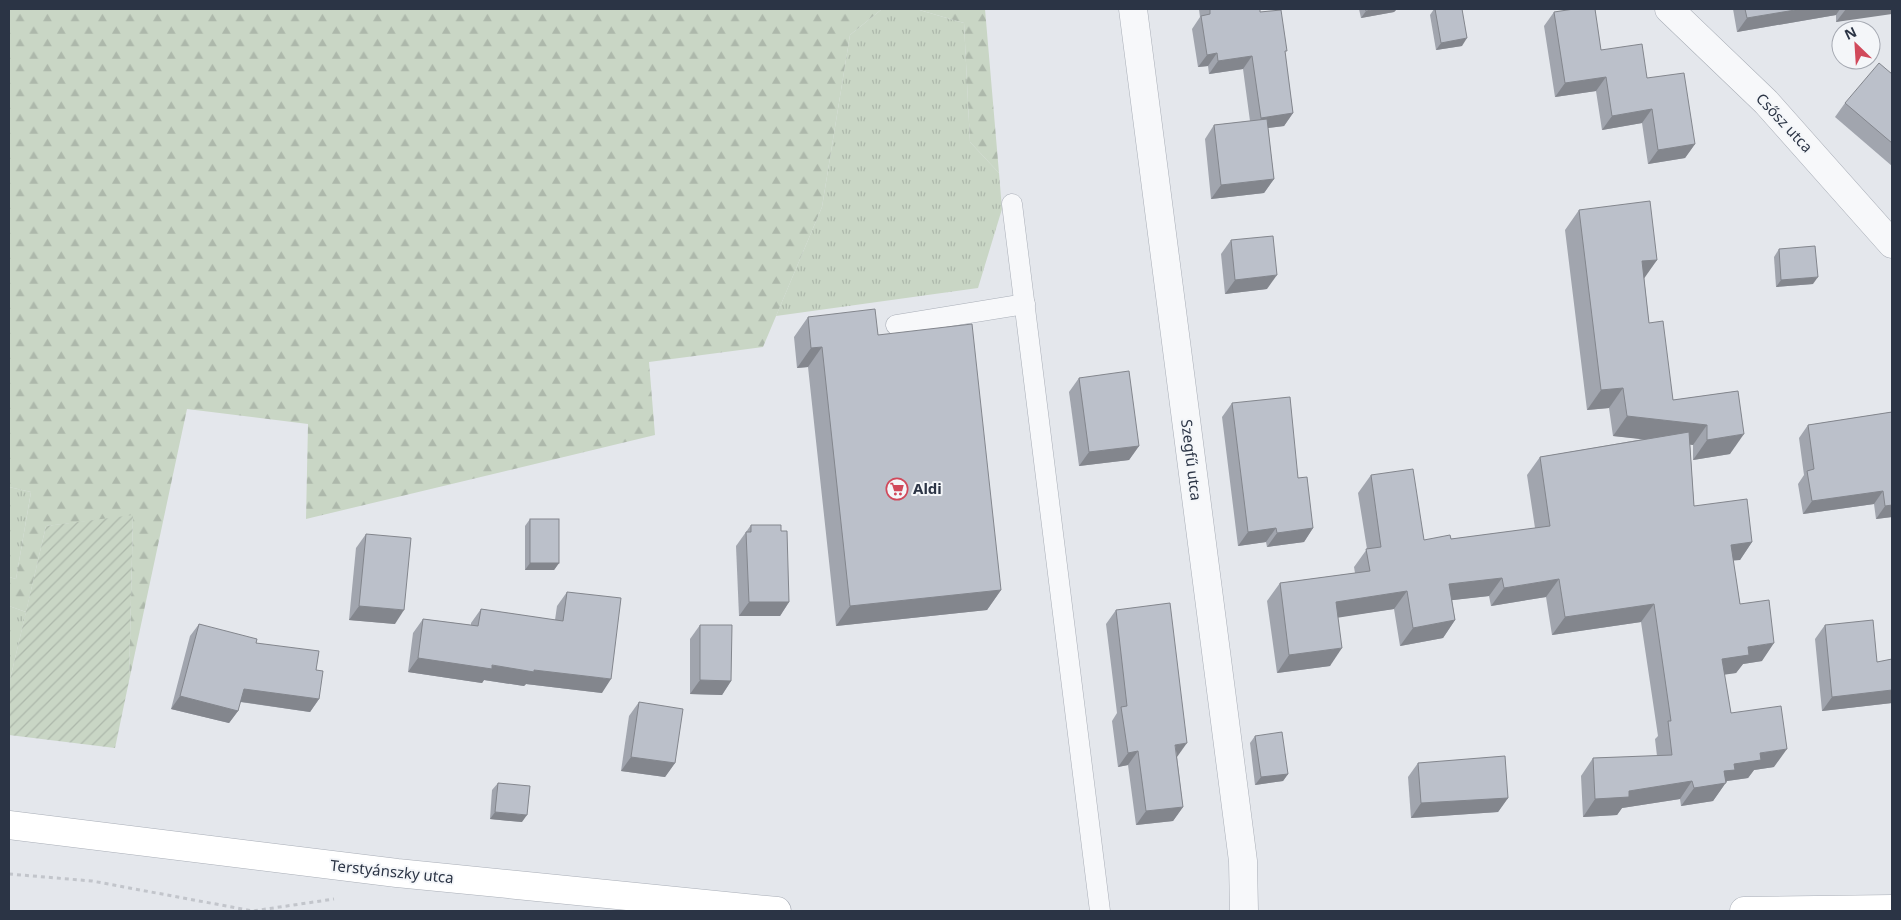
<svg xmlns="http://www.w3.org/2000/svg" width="1901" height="920" viewBox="0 0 1901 920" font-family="'Noto Sans',sans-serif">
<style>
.grass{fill:url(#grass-tufts)}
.forest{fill:url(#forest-firs)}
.garden{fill:url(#garden-furrows)}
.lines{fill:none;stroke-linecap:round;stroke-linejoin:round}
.lane-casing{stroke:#a9aeb7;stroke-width:21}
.street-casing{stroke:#a9aeb7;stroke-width:29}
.secondary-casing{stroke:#a9aeb7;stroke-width:29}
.path{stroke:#c2c5cb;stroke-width:3;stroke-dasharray:4 4;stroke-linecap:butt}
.lane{stroke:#f7f8fa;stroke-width:20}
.street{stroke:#f7f8fa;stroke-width:28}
.secondary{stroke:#fff;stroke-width:28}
.wall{fill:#a1a5ae}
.shaded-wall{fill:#83868d}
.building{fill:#bbc0ca;stroke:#83868d}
.labels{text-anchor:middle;stroke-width:4;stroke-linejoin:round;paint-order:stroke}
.street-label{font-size:15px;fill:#2b3445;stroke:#f4f6f9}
.poi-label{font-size:15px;font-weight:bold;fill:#2b3445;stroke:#f4f6f9;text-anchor:start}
</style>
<defs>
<pattern id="grass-tufts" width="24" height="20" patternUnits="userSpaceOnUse" patternTransform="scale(1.25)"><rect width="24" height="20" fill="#c9d6c5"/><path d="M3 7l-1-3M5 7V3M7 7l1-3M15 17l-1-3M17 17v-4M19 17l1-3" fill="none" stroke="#adb8ab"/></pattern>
<pattern id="forest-firs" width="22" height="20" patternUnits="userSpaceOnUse" patternTransform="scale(1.25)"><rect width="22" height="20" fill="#c9d6c5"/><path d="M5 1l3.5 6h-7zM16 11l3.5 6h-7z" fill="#adb8ab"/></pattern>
<pattern id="garden-furrows" width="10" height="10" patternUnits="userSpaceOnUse" patternTransform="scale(1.25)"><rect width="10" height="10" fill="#c9d6c5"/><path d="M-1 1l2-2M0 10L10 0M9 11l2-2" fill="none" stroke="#adb8ab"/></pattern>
</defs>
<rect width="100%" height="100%" fill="#e4e7ec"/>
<g class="grass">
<polygon points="882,9 916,9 964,23 970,142 999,173 1002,209 978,288 776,316 822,207 850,35"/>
<polygon points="9,487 31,492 16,579 9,577"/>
<polygon points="9,606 26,612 9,684"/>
</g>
<g class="forest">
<polygon points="9,9 882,9 850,35 822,207 763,347 649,362 655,435 306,519 308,424 187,409 129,681 133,516 46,526 26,612 9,606 9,577 16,579 31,492 9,487"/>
<polygon points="916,9 985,9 999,173 970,142 964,23"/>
</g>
<polygon class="garden" points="133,515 129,681 115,748 9,735 9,684 46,526"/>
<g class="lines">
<g class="lane-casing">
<g id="lane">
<polyline points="1012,204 1100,911"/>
<polyline points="896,325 1025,304"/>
</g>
</g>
<g class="street-casing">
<g id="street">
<polyline points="1133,9 1243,861 1244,911"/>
<polyline points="1669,9 1766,102 1892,244"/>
</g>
</g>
<g class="secondary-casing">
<g id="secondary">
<polyline points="9,825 397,873 777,911"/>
<polyline points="1744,911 1892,909"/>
</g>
</g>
<polyline class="path" points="9,874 92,881 253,911 334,899"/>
<use href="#lane" class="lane"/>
<use href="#street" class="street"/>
<use href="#secondary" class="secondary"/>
</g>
<g class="wall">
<polygon points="1199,9 1260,9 1260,12 1285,54 1293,113 1284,126 1268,128 1274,179 1264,193 1211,199 1205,139 1214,125 1250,121 1243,69 1209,74 1208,66 1198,67 1192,29 1200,17"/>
<polygon points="1359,9 1397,9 1394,12 1361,18"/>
<polygon points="1434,9 1462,9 1462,46 1436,50 1430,15"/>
<polygon points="1733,9 1892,9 1836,22 1836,15 1737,32"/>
<polygon points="1554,12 1601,50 1647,78 1695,144 1685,158 1648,164 1642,123 1602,130 1596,91 1555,97 1544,26"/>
<polygon points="1892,74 1892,166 1835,117 1845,103"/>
<polygon points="1579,210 1657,260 1644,277 1649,323 1673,400 1738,391 1730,454 1693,460 1693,445 1690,444 1694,506 1752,542 1740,560 1733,560 1740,604 1762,661 1743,664 1736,673 1724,674 1731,713 1774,767 1754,770 1748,778 1727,781 1713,801 1681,806 1680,799 1622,808 1617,815 1583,817 1581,776 1593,758 1657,756 1655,739 1658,736 1641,622 1552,635 1546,597 1491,606 1489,596 1452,600 1455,620 1443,638 1400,646 1394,609 1338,617 1330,666 1277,673 1267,601 1280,583 1355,573 1354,567 1367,549 1358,493 1371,475 1424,540 1451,539 1535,528 1527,475 1540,457 1644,439 1613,436 1609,408 1587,410 1565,230"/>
<polygon points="1231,240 1267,289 1225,294 1221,254"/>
<polygon points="1779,249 1813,284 1776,287 1774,257"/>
<polygon points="808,317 878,335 1001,590 987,610 836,626 808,367 797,368 794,337"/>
<polygon points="1079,378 1139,446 1129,460 1079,466 1069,392"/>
<polygon points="1232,403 1298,478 1313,528 1304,542 1267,547 1266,542 1238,546 1222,417"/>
<polygon points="1892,412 1892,517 1876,519 1874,504 1803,514 1798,484 1804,475 1799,438 1808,425"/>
<polygon points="530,519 559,563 554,570 525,570 525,526"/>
<polygon points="751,525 781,531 789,602 780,616 739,616 736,546"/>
<polygon points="366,534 395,624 349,620 356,548"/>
<polygon points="567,592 602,693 526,684 524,686 484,680 482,683 408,672 413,633 423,619 471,625 471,623 481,609 555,620 557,606"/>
<polygon points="1116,610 1177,757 1183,807 1173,821 1136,825 1128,765 1118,767 1112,721 1117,713 1106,624"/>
<polygon points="199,624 256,643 316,670 319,699 310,712 240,702 238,711 229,723 171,709 190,636"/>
<polygon points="700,625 731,681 722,695 690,694 690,639"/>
<polygon points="1825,625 1877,662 1892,659 1892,703 1822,711 1815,639"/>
<polygon points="639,702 675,763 665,777 621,771 629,716"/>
<polygon points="1255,736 1288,774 1283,781 1255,785 1250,743"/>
<polygon points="1418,763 1508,798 1498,812 1411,818 1408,777"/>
<polygon points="498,783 522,822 490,819 492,790"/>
</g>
<g class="shaded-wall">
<polygon points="1377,9 1397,9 1394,12 1361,18 1366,11"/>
<polygon points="1801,9 1840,9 1836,15 1737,32 1747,18"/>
<polygon points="1846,9 1892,9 1892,14 1836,22"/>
<polygon points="1467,38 1462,46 1436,50 1441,43"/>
<polygon points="1217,53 1208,66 1198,67 1207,55"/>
<polygon points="1252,56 1243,69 1209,74 1218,61"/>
<polygon points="1606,77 1596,91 1555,97 1565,83"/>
<polygon points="1652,109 1642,123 1602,130 1612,116"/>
<polygon points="1293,113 1284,126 1252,130 1261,118"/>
<polygon points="1695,144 1685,158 1648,164 1658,150"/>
<polygon points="1274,179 1264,193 1211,199 1221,185"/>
<polygon points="1657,260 1643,280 1642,261"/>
<polygon points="1277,275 1267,289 1225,294 1235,280"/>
<polygon points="1818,277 1813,284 1776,287 1781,280"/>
<polygon points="822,347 808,367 797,368 811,348"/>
<polygon points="1623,388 1609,408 1587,410 1601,390"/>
<polygon points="1627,416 1707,425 1693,445 1613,436"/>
<polygon points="1744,434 1730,454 1693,460 1707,440"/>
<polygon points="1139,446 1129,460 1079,466 1089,452"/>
<polygon points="1883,491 1874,504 1803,514 1812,501"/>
<polygon points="1892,505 1892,517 1876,519 1885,506"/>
<polygon points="1276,528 1266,542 1238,546 1248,532"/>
<polygon points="1313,528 1304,542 1267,547 1277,533"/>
<polygon points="1752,542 1740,560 1718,562 1731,545"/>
<polygon points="530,563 559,563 554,570 525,570"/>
<polygon points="1502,578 1489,596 1436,602 1449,584"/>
<polygon points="1559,579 1546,597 1491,606 1504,588"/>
<polygon points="1001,590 987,610 836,626 850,606"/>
<polygon points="1407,591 1394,609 1323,620 1336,602"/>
<polygon points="749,602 789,602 780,616 739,616"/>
<polygon points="1654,604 1641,622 1552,635 1565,617"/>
<polygon points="359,606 404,610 395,624 349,620"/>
<polygon points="1455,620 1443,638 1400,646 1413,628"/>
<polygon points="1774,643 1762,661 1743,664 1736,673 1709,677 1722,659 1748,647"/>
<polygon points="1342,648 1330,666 1277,673 1289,655"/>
<polygon points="418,658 534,670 611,679 602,693 526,684 524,686 484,680 482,683 408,672"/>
<polygon points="700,680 731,681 722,695 690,694"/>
<polygon points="244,689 319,699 310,712 235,701"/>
<polygon points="1892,690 1892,703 1822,711 1832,697"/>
<polygon points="180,696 238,711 229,723 171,709"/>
<polygon points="1187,743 1177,757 1175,745"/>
<polygon points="1787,749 1774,767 1754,770 1748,778 1727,781 1713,801 1681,806 1694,788 1724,771 1734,764 1760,753"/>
<polygon points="1138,751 1128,765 1118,767 1128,753"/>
<polygon points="631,757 675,763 665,777 621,771"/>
<polygon points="1288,774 1283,781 1255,785 1261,777"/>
<polygon points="1692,781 1680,799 1622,808 1617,815 1583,817 1595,799 1629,791"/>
<polygon points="1508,798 1498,812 1411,818 1421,803"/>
<polygon points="1183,807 1173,821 1136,825 1146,811"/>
<polygon points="495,812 527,815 522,822 490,819"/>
</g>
<g class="building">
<polygon points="1210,9 1260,9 1260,12 1281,10 1287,51 1285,51 1293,113 1261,118 1252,56 1218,61 1217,53 1207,55 1201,16 1210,14"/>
<polygon points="1365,9 1377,9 1366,11"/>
<polygon points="1435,9 1462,9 1467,38 1441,43"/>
<polygon points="1574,9 1595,9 1601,50 1642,44 1647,78 1684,73 1695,144 1658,150 1652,109 1612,116 1606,77 1565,83 1554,12"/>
<polygon points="1745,9 1801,9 1747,18"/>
<polygon points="1879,63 1892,74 1892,143 1845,103"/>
<polygon points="1267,119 1274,179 1221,185 1214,125"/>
<polygon points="1650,201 1657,260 1642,261 1649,323 1663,321 1673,400 1738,391 1744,434 1707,440 1707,425 1627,416 1623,388 1601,390 1579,210"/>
<polygon points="1273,236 1277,275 1235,280 1231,240"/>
<polygon points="1815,246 1818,277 1781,280 1779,249"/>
<polygon points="875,309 878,335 972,324 1001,590 850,606 822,347 811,348 808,317"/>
<polygon points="1129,371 1139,446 1089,452 1079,378"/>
<polygon points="1290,397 1298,478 1307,477 1313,528 1277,533 1276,528 1248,532 1232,403"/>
<polygon points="1892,412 1892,505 1885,506 1883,491 1812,501 1807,471 1814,469 1808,425"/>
<polygon points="1689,432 1694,506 1747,499 1752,542 1731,545 1740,604 1769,600 1774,643 1748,647 1749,655 1722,659 1731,713 1781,706 1787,749 1760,753 1761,760 1734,764 1735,770 1724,771 1726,783 1694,788 1692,781 1629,791 1629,797 1595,799 1593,758 1672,755 1668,721 1671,721 1654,604 1565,617 1559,579 1504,588 1502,578 1449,584 1455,620 1413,628 1407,591 1336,602 1342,648 1289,655 1280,583 1370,571 1366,549 1381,547 1371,475 1413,469 1424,540 1450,535 1451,539 1550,526 1540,457"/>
<rect x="530" y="519" width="29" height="44"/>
<polygon points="751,525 781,525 781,531 787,531 789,602 749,602 746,532 751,532"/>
<polygon points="366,534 411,538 404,610 359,606"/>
<polygon points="567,592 621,598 611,679 534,670 534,672 492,665 492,669 418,658 423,619 478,626 481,609 563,621"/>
<polygon points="1170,603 1187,743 1175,745 1183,807 1146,811 1138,751 1128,753 1121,707 1127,706 1116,610"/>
<polygon points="1873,620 1877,662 1892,659 1892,690 1832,697 1825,625"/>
<polygon points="199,624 257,639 256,643 319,651 316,670 323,671 319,699 244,689 238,711 180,696"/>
<polygon points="700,625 732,625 731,681 700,680"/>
<polygon points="639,702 683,709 675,763 631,757"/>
<polygon points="1282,732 1288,774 1261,777 1255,736"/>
<polygon points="1505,756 1508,798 1421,803 1418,763"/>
<polygon points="498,783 530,786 527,815 495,812"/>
</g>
<defs>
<g id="supermarket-ring" transform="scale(1.125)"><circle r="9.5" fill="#f4f6f9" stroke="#d1495b" stroke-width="1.5"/><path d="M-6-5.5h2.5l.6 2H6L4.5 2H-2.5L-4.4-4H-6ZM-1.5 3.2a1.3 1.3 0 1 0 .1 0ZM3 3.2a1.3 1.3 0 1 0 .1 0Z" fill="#d1495b"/></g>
</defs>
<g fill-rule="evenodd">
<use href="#supermarket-ring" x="897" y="489"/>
</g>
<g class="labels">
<g class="street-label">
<text transform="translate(1784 123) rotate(47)" y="5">Csősz utca</text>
<text transform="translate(1191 460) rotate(83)" y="5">Szegfű utca</text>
<text transform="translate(392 872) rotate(6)" y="5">Terstyánszky utca</text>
</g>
<g class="poi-label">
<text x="913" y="494">Aldi</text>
</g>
</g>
<rect width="1901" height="920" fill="none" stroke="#2b3445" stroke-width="20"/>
<g transform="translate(1856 45) rotate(335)"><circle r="24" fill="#f4f6f9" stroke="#a4a8b1"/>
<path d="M0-4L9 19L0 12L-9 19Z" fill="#d1495b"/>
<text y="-8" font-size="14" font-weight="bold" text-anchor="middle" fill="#2b3445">N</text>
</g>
</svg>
